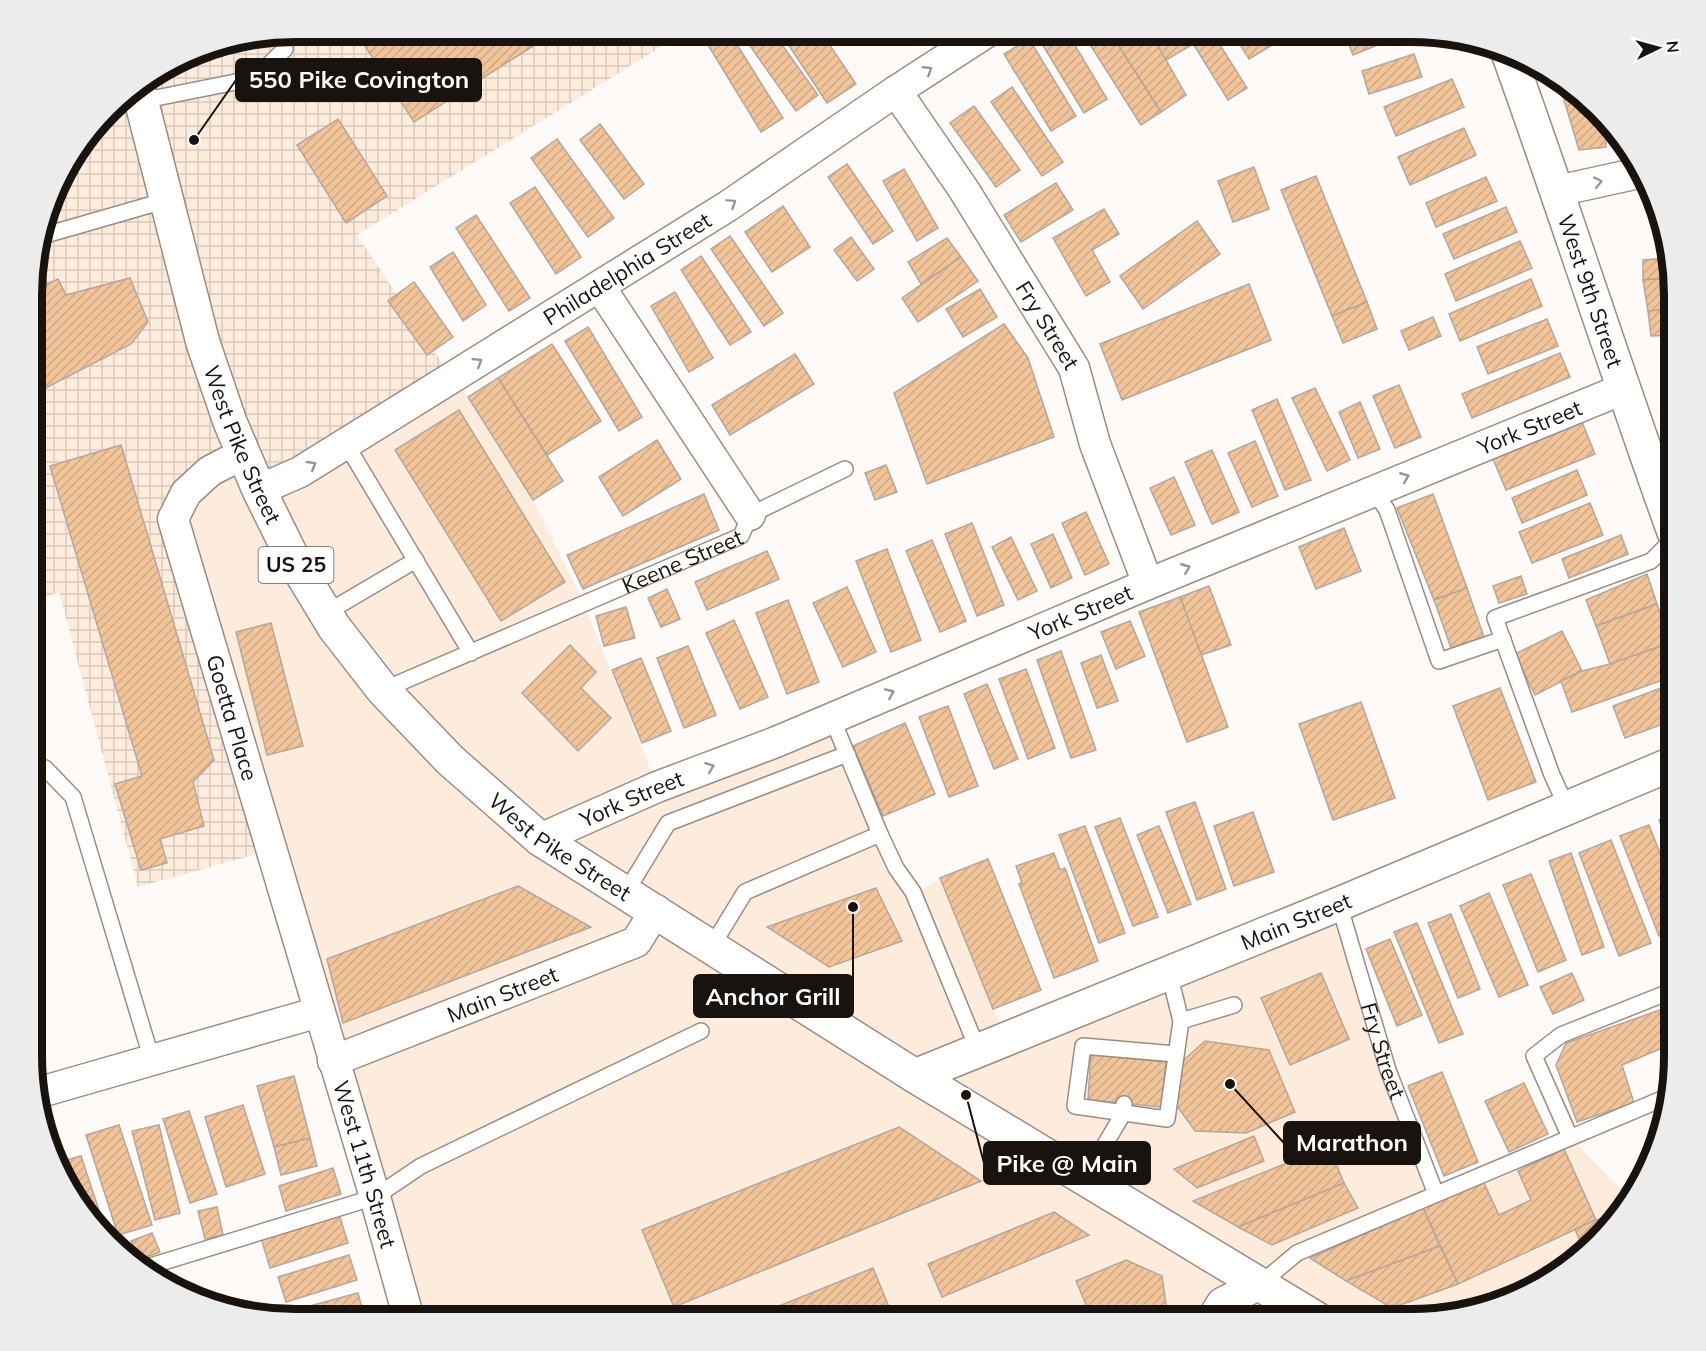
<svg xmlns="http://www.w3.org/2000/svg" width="1706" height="1351" viewBox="0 0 1706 1351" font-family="Mulish,sans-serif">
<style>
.built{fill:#fdecdc}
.industrial{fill:url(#industrial-grid)}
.building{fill:url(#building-hatch);stroke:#b5a79a;stroke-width:1.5}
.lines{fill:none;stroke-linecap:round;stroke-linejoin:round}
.service-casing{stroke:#9b8d80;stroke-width:18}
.minor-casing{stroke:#9b8d80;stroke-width:33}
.tertiary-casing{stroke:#9b8d80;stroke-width:36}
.secondary-casing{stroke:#9b8d80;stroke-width:36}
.primary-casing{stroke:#9b8d80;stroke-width:36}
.service{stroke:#fff;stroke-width:15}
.minor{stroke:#fff;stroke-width:30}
.tertiary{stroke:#fff;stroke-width:33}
.secondary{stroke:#fff;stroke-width:33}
.primary{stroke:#fff;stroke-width:33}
.oneway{stroke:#979593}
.labels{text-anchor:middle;stroke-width:4.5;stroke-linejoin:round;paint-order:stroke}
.shield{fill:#fff;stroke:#5d5a56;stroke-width:1.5}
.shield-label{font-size:21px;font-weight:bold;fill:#18130e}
.street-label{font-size:22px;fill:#18130e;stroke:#fff}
.rim{fill:none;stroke:#18130e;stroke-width:8}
.leader{fill:none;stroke:#18130e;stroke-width:2}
.callout-dot{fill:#18130e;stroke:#fff;stroke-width:2}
.callout{fill:#18130e;stroke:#18130e;stroke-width:2}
.callout-label{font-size:24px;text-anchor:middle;font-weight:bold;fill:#fff}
</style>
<defs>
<pattern id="industrial-grid" width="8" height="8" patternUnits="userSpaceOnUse" patternTransform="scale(1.5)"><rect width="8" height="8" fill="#fdecdc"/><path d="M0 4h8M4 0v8" fill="none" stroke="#d8cabc"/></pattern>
<pattern id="building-hatch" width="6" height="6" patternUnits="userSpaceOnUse" patternTransform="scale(1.5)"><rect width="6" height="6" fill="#f2c49a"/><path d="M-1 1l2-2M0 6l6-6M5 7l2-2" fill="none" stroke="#cfa884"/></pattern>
</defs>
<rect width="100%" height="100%" fill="#fdfaf7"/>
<polygon class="built" points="452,378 468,397 533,500 584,604 657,786 838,715 916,894 940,878 993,1009 1008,1038 1339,904 1436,1194 1570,1137 1629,1197 1609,1230 1512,1299 1411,1319 409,1319 173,519 186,492"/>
<polygon class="industrial" points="295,32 685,32 357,235 452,378 259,490 243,454 173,519 271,850 138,887 59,592 33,602 34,261 67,164 122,97 210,46"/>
<g class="building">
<polygon points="356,32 555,32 414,122"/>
<polygon points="729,32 783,118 761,132 708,45"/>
<polygon points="771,32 773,32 818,95 796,111 750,46"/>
<polygon points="780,32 821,32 856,84 827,103"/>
<polygon points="883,32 908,32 889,43"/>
<polygon points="1061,32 1067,32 1107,99 1084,113 1042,44"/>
<polygon points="1082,32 1110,32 1161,112 1141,125"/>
<polygon points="1110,32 1150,32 1186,95 1161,112"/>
<polygon points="1150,32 1182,32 1190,46 1166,60"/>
<polygon points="1198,32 1212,32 1247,88 1228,100 1189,37"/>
<polygon points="1232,32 1264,32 1272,45 1249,59"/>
<polygon points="1344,32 1409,32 1353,55"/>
<polygon points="1029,39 1076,116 1051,131 1004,54"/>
<polygon points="1414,54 1422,77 1369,94 1362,71"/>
<polygon points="1452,79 1464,107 1396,136 1384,107"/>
<polygon points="1558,80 1585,97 1605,125 1606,147 1579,150"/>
<polygon points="1012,87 1063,162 1042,176 991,102"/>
<polygon points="974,106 1020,170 996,187 950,123"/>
<polygon points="338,119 387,196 346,223 297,145"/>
<polygon points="600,124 644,184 624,199 580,140"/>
<polygon points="1464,128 1476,155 1410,185 1398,157"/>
<polygon points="557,139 614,218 588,237 531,158"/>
<polygon points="847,164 893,231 873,244 828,177"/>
<polygon points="1254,167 1269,209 1233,222 1218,181"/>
<polygon points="904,169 938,228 917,241 883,181"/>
<polygon points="1316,176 1367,302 1332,316 1281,190"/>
<polygon points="1486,177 1497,201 1436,227 1426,203"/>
<polygon points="1056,183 1073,210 1021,242 1004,215"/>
<polygon points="535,187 581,257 556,274 510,203"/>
<polygon points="783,206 810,247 772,272 745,232"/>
<polygon points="1506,207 1517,232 1454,259 1443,234"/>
<polygon points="1104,209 1119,234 1092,250 1110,282 1086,296 1053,238"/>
<polygon points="1658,213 1665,249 1658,250 1655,214"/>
<polygon points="476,215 530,298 509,311 456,228"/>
<polygon points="1197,221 1220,254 1143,309 1120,276"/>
<polygon points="730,236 783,313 764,326 711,249"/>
<polygon points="851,237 874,269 857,281 834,250"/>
<polygon points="947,238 961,257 921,284 908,262"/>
<polygon points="1520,241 1532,268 1456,301 1445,274"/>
<polygon points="453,252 486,305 463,321 430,267"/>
<polygon points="701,256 751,332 730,345 681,270"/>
<polygon points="961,257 978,281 918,322 902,298"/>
<polygon points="1667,258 1671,278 1643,280 1643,260"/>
<polygon points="130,278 148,322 131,344 34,394 34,290 58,279 66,295"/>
<polygon points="1671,278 1674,295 1674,309 1648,311 1643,280"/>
<polygon points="1531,279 1542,306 1460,341 1449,314"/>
<polygon points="414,282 453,337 427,355 388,301"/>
<polygon points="1249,284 1271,340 1122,400 1100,344"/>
<polygon points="980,289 997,317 963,337 946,309"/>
<polygon points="675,292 713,358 689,372 651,306"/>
<polygon points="1367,302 1377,329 1343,343 1332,316"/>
<polygon points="1674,309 1674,335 1651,336 1648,311"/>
<polygon points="1433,317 1441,336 1409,350 1401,331"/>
<polygon points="1547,319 1558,346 1488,374 1477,347"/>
<polygon points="1004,324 1028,358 1054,437 927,484 894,393"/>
<polygon points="588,327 642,417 619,431 565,341"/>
<polygon points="552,344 601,421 547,455 498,378"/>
<polygon points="1560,353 1570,377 1472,418 1462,394"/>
<polygon points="795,354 814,384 730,435 712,405"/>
<polygon points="498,378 563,481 533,500 468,397"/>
<polygon points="1399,385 1421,437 1395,448 1373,396"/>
<polygon points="1315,388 1350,460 1327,471 1292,398"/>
<polygon points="1277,399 1311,480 1285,490 1252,410"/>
<polygon points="1360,402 1380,449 1358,458 1339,412"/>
<polygon points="459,410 565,582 501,621 395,450"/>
<polygon points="1582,422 1595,454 1506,490 1493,459"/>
<polygon points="657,440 681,479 623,516 599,477"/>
<polygon points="1255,441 1278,496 1252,507 1228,453"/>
<polygon points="121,445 214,760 193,782 204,826 160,839 167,863 141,870 115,784 142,776 50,466"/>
<polygon points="1212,450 1239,512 1212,524 1185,462"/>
<polygon points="886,465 897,492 875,500 865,473"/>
<polygon points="1577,470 1587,495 1522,523 1512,498"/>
<polygon points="1174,477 1195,525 1171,535 1150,488"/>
<polygon points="704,494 719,530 583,589 567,555"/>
<polygon points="1433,494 1467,588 1434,600 1397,508"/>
<polygon points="1590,503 1603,535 1532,563 1519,532"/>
<polygon points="1086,512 1109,564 1085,575 1062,523"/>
<polygon points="972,523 1004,605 977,616 945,534"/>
<polygon points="1344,528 1361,571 1316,589 1299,547"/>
<polygon points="1053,534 1072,578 1051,588 1031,544"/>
<polygon points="1621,535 1628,554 1569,578 1562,559"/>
<polygon points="1011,537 1037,591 1018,600 992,547"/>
<polygon points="932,540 966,621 940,632 906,551"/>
<polygon points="887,549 921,640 891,652 856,561"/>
<polygon points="767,551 779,579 707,610 695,582"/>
<polygon points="1647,574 1657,604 1596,626 1586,600"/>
<polygon points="1521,576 1527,594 1499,603 1493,586"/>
<polygon points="1209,586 1231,645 1201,655 1180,597"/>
<polygon points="847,587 876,652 843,667 813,603"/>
<polygon points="1467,588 1484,637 1451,648 1434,600"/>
<polygon points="667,589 680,619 661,627 648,598"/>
<polygon points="1180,597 1228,727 1187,742 1139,612"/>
<polygon points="788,600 819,682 787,694 756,613"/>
<polygon points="1657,604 1670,643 1610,664 1596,626"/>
<polygon points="626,607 635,638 604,646 596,616"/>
<polygon points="734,620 768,697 740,709 706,633"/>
<polygon points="1130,621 1145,656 1116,669 1101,632"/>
<polygon points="271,623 303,746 267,755 236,632"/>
<polygon points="1562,631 1582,671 1535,695 1515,654"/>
<polygon points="1670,643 1674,654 1674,676 1572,712 1561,681 1582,671 1610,664"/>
<polygon points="570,645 596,672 581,688 611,718 578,751 522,693"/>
<polygon points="688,646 716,715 684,728 657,658"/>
<polygon points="1061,651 1096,750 1071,758 1037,660"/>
<polygon points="1101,655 1118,701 1097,708 1081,663"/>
<polygon points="641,658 671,731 642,743 612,670"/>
<polygon points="1026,669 1055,748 1028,759 999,679"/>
<polygon points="1674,683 1674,720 1625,738 1613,706"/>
<polygon points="987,684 1018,759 994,769 964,694"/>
<polygon points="1500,688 1536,782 1488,800 1453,706"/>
<polygon points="1361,702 1395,798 1333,820 1299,724"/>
<polygon points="948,706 978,786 949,797 919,717"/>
<polygon points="905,723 935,794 883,816 853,746"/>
<polygon points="1195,802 1226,889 1197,900 1166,812"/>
<polygon points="1253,812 1274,872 1234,886 1214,826"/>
<polygon points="1674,814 1674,858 1659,820"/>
<polygon points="1120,818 1158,917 1133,926 1095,827"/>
<polygon points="1649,825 1674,889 1674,929 1659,936 1620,836"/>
<polygon points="1085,826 1125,933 1099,943 1059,835"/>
<polygon points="1159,826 1191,904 1168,913 1137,835"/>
<polygon points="1611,840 1651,943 1619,956 1579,853"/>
<polygon points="1054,853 1060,870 1065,868 1098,961 1054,978 1019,884 1022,883 1016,866"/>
<polygon points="1571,853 1604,947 1582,955 1549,861"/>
<polygon points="988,859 1041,990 993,1009 940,878"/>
<polygon points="1531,874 1566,960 1538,972 1503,885"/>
<polygon points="518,886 591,927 343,1023 327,959"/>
<polygon points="876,888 902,941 829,967 767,927"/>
<polygon points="1489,893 1528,985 1499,997 1460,906"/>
<polygon points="1451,914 1480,989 1458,998 1428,923"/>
<polygon points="1417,923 1463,1034 1439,1043 1394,932"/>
<polygon points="1390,939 1422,1015 1397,1026 1366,949"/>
<polygon points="1321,973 1349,1039 1290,1065 1261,998"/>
<polygon points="1572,973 1584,1000 1553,1014 1540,987"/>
<polygon points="1674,1005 1674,1043 1622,1065 1634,1103 1577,1122 1556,1065 1566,1043"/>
<polygon points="1205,1041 1269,1050 1295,1112 1246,1133 1195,1131 1175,1103 1179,1064"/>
<polygon points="1091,1055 1166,1062 1162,1107 1088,1100"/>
<polygon points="1442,1072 1478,1162 1444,1176 1408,1086"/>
<polygon points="294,1076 310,1138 274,1147 257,1086"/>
<polygon points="1524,1083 1548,1134 1509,1152 1485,1101"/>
<polygon points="243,1105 265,1174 226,1187 205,1117"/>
<polygon points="189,1111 217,1194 190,1203 163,1119"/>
<polygon points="119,1125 152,1225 118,1235 86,1135"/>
<polygon points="159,1125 180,1213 155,1220 132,1131"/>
<polygon points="899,1127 981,1181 674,1307 642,1230"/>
<polygon points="1254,1136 1264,1161 1197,1188 1174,1169"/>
<polygon points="310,1138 317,1166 281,1175 274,1147"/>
<polygon points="1329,1146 1344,1183 1238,1227 1193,1201"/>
<polygon points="1564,1149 1596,1220 1458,1284 1423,1208 1483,1181 1499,1215 1531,1200 1518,1171"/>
<polygon points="81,1156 102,1219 96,1221 59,1172 56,1163"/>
<polygon points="333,1168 341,1194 286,1211 279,1186"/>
<polygon points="1344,1183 1358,1208 1272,1245 1238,1227"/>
<polygon points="217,1207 223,1235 205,1239 198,1211"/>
<polygon points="1423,1208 1440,1246 1346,1281 1310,1258"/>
<polygon points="1054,1212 1089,1235 942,1297 928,1264"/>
<polygon points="1619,1213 1609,1230 1583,1249 1575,1229 1596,1220"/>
<polygon points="339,1214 348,1243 270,1268 261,1238"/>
<polygon points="152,1233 160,1252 139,1260 131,1241"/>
<polygon points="1440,1246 1458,1284 1392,1308 1346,1281"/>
<polygon points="349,1255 357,1280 286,1302 278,1277"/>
<polygon points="1126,1260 1162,1276 1168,1319 1092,1319 1076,1281"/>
<polygon points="873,1268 894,1319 747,1319"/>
<polygon points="358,1293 365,1319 293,1319 291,1311"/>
</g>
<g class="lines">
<g class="service-casing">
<g id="service">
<polyline points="141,101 255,78 285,49 284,33"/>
<polyline points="42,236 167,200"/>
<polyline points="346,444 471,653"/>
<polyline points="1373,490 1387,510 1439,661 1503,639"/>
<polyline points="326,613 416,560"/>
<path id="s1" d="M383 690 741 536 750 515 845 469"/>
<polyline points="832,718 880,834 896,868 913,892 978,1050"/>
<polyline points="33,766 45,768 73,797 152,1060"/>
<polyline points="1567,808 1552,775 1495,618 1651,561 1674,538"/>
<polyline points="626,892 668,823 847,754"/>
<path id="s2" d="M1339 904 1388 1070 1436 1194"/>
<polyline points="712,946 745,892 880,834"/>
<polyline points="1169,973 1181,1021 1167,1119 1075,1106 1083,1046 1176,1054"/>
<polyline points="1181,1021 1234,1005"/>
<polyline points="1570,1137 1534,1056 1561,1035 1674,990"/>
<polyline points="1085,1178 1123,1114 1124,1104"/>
<polyline points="144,1268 375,1197 421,1166 701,1031"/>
<polyline points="1260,1284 1297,1253 1669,1096"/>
</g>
</g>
<g class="minor-casing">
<g id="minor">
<path id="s3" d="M896 91 964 190 1074 368 1095 444 1148 584"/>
<polyline points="1557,191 1639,173"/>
<polyline points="600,287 750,515"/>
<path id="s4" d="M243 454 210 471 186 493 173 519 375 1197 409 1319"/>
<path id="s5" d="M259 490 300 472 728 206 896 91 987 32"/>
<path id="s6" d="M540 839 657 787 776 742 1148 584 1623 389"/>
<path id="s7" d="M333 1061 636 942 656 910"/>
<polyline points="37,1093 319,1012"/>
<polyline points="1212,1319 1222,1303 1260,1284"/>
</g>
</g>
<g class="tertiary-casing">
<g id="tertiary">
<path id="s8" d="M1507 50C1565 210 1616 372 1674 532"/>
</g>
</g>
<g class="secondary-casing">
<g id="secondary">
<path id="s9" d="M915 1076 1339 904 1674 763"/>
</g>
</g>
<g class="primary-casing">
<g id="primary">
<path id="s10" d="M138 88 203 343 230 422 259 490 294 561 334 627 383 690 450 760 540 839 915 1076 1317 1319"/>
</g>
</g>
<use href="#service" class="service"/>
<use href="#minor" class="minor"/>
<use href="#tertiary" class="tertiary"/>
<use href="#secondary" class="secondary"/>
<use href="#primary" class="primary"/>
</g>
<defs><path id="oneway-chevron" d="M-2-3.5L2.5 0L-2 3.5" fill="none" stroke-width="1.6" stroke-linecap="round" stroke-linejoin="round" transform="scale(1.5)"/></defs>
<g class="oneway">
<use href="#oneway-chevron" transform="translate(928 70) rotate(-33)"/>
<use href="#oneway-chevron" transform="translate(1598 182) rotate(-12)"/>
<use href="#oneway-chevron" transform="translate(732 203) rotate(-34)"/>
<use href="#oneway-chevron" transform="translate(478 362) rotate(-32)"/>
<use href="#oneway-chevron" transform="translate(312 465) rotate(-31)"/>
<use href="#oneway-chevron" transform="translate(1405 477) rotate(-22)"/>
<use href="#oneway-chevron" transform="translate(1186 568) rotate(-22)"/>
<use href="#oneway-chevron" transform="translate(890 693) rotate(-23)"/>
<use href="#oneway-chevron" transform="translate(710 767) rotate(-21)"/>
</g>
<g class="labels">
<rect class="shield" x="258.5" y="547" width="75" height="36" rx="4.5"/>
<g class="shield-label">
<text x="296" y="572">US 25</text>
</g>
<g class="street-label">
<text dy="8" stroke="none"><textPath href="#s5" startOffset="430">Philadelphia Street</textPath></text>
<text dy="8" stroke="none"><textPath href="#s8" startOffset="255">West 9th Street</textPath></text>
<text dy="8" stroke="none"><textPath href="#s3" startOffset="279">Fry Street</textPath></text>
<text dy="8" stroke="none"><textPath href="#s6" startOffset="1072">York Street</textPath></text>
<text dy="8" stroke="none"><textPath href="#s10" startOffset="372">West Pike Street</textPath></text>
<text dy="8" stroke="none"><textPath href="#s1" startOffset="326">Keene Street</textPath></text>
<text dy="8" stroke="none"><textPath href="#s6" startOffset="586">York Street</textPath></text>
<text dy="8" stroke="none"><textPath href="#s4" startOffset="306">Goetta Place</textPath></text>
<text dy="8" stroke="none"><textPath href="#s6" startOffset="100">York Street</textPath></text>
<text dy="8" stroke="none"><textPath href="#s10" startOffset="894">West Pike Street</textPath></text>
<text dy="8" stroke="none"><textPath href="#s9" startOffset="411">Main Street</textPath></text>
<text dy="8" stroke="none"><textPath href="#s7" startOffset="182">Main Street</textPath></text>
<text dy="8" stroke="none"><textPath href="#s2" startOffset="153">Fry Street</textPath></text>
<text dy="8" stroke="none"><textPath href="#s4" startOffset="772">West 11th Street</textPath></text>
</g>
</g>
<path d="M0 0H1706V1351H0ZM295 42H1411A253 253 0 0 1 1664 295V1056A253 253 0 0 1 1411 1309H295A253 253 0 0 1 42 1056V295A253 253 0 0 1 295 42Z" fill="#edecec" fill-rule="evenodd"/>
<path class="rim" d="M295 42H1411A253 253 0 0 1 1664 295V1056A253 253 0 0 1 1411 1309H295A253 253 0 0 1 42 1056V295A253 253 0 0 1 295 42Z"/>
<path class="leader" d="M194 140L236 80M853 907L853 996M1230 1084L1284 1143M966 1095L984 1163"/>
<g class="callout-dot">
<circle cx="194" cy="140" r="6"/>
<circle cx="853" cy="907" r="6"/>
<circle cx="1230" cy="1084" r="6"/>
<circle cx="966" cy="1095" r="6"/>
</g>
<g class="callout">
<rect x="236" y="59" width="245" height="42" rx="6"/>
<rect x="694" y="975" width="159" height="42" rx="6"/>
<rect x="1284" y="1122" width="136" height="42" rx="6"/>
<rect x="984" y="1142" width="166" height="42" rx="6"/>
</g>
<g class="callout-label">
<text x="359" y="88">550 Pike Covington</text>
<text x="773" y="1005">Anchor Grill</text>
<text x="1352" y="1151">Marathon</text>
<text x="1067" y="1172">Pike @ Main</text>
</g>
<g transform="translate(1658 48) rotate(85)" stroke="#ffffff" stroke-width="4.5" paint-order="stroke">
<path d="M0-4.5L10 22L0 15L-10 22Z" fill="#18130e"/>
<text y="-9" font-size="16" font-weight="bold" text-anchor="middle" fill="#18130e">N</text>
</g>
</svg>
